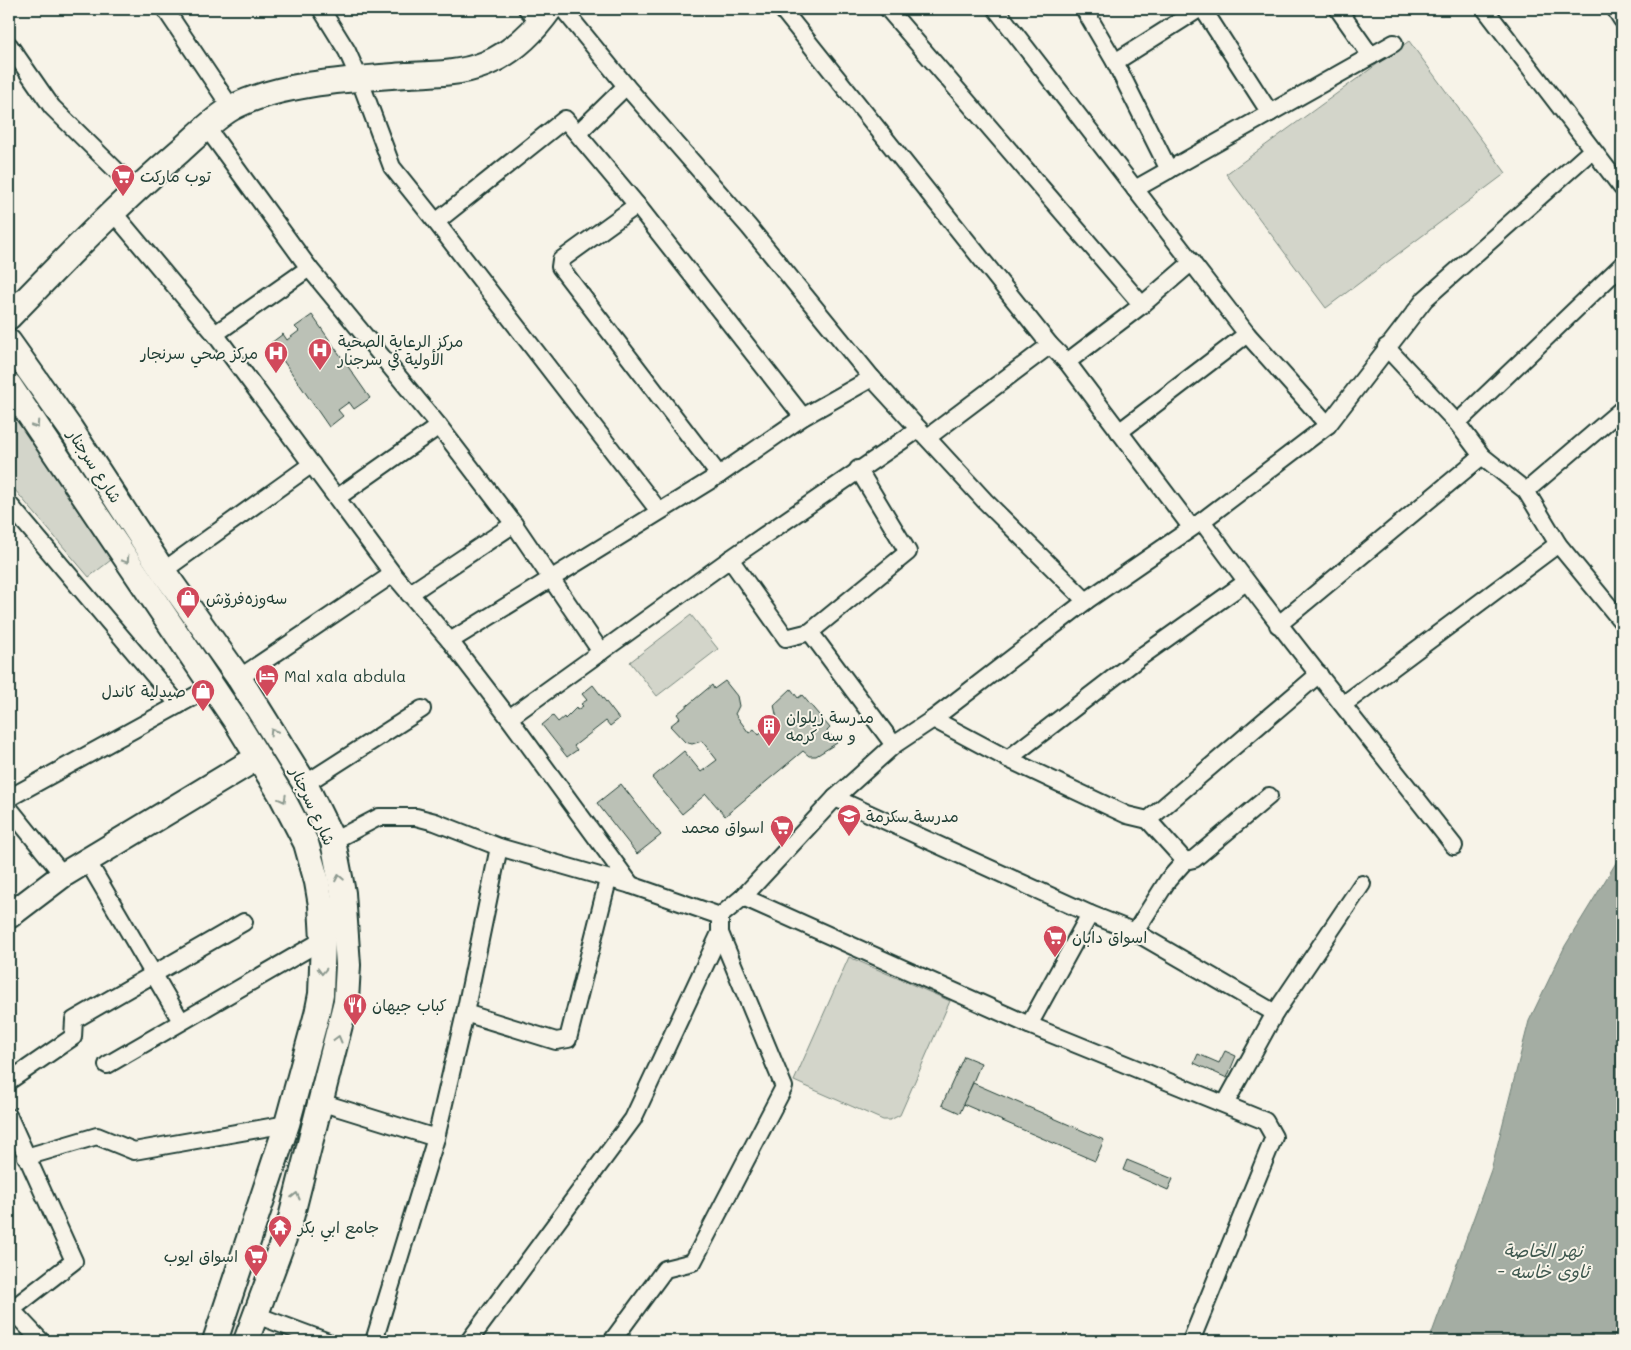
<svg xmlns="http://www.w3.org/2000/svg" width="1631" height="1350" viewBox="0 0 1631 1350" font-family="Mali,'Playpen Sans Arabic',sans-serif">
<style>
.green{fill:#d3d5ca;stroke:#79897f}
.water{fill:#a4ada3;stroke:#6f8077}
.building{fill:#bbc1b6;stroke:#1f3d34}
.lines{fill:none;stroke-linecap:round;stroke-linejoin:round}
.street-casing{stroke:#1f3d34;stroke-width:20}
.secondary-casing{stroke:#1f3d34;stroke-width:28}
.street{stroke:#f7f3e8;stroke-width:16}
.secondary{stroke:#f7f3e8;stroke-width:24}
.oneway{stroke:#8b988e}
.labels{text-anchor:middle;stroke-width:4;stroke-linejoin:round;paint-order:stroke}
.poi-label{font-size:16px;fill:#1f3d34;stroke:#f7f3e8;text-anchor:start}
.street-label{font-size:16px;fill:#1f3d34;stroke:#f7f3e8}
.water-label{font-size:18px;font-style:italic;fill:#405950;stroke:#f7f3e8}
</style>
<rect width="100%" height="100%" fill="#f7f3e8"/>
<filter id="ink" filterUnits="userSpaceOnUse"><feTurbulence type="fractalNoise" baseFrequency=".02" numOctaves="2"/><feDisplacementMap in="SourceGraphic" scale="10" xChannelSelector="R" yChannelSelector="G"/><feConvolveMatrix kernelMatrix="1 2 1 2 8 2 1 2 1" color-interpolation-filters="sRGB"/></filter>
<g filter="url(#ink)">
<g class="green">
<polygon points="1409,41 1506,173 1326,308 1226,174"/>
<polygon points="9,404 120,553 89,577 9,483"/>
<polygon points="691,615 718,649 657,696 630,662"/>
<polygon points="849,957 950,1001 900,1115 890,1120 883,1120 794,1081"/>
</g>
<polygon class="water" points="1622,853 1622,1341 1429,1341 1491,1170 1529,1021 1565,946"/>
<g class="building">
<polygon points="312,315 370,398 354,409 349,402 338,410 343,416 329,427 271,343 283,334 287,340 299,331 295,327"/>
<polygon points="725,681 737,696 739,706 735,714 749,733 754,729 759,735 777,719 774,705 791,689 798,698 802,695 830,728 827,731 837,743 816,756 809,756 803,751 725,816 706,794 682,814 652,778 684,751 701,772 717,760 702,741 692,744 685,742 670,726 680,718 677,714 712,685 714,689"/>
<polygon points="593,685 619,719 610,726 606,721 574,746 577,750 567,757 542,725 553,716 558,722 564,717 565,719 576,708 577,710 583,706 581,704 587,700 582,694"/>
<polygon points="621,784 661,835 637,854 597,803"/>
<polygon points="1225,1051 1236,1056 1227,1078 1194,1063 1198,1054 1219,1063"/>
<polygon points="964,1056 981,1063 960,1113 942,1105"/>
<polygon points="973,1083 1104,1140 1095,1161 963,1104"/>
<polygon points="1127,1160 1173,1179 1168,1190 1123,1170"/>
</g>
<g class="lines">
<g class="street-casing">
<g id="street">
<polyline points="165,9 232,109"/>
<polyline points="321,9 347,51 359,78 392,167 436,222 659,511"/>
<polyline points="527,9 540,22"/>
<polyline points="563,9 626,86 749,227 872,378 985,501 1086,601"/>
<polyline points="782,9 1050,345 1067,362 1191,527"/>
<polyline points="888,9 1142,305"/>
<polyline points="996,9 1247,334 1328,425"/>
<polyline points="1084,9 1115,62 1169,170"/>
<polyline points="1203,9 1270,113"/>
<polyline points="1338,9 1371,56"/>
<polyline points="1485,9 1622,188"/>
<polyline points="1615,9 1622,20"/>
<polyline points="9,45 52,107 135,189"/>
<polyline points="1115,62 1199,9"/>
<polyline points="207,128 309,268 439,426 514,524 601,652"/>
<polyline points="578,133 626,86"/>
<polyline points="1135,189 1394,43"/>
<polyline points="637,205 561,260 560,267 719,475"/>
<polyline points="112,211 215,334 393,574 450,641 509,718 631,885"/>
<polyline points="436,222 565,119 637,205 803,417"/>
<polyline points="215,334 309,268"/>
<polyline points="1386,347 1457,423 1482,456 1526,491 1558,544 1622,622"/>
<polyline points="1067,362 1142,305 1192,262"/>
<polyline points="1457,423 1622,265"/>
<polyline points="1119,432 1247,334"/>
<polyline points="928,437 1050,345"/>
<polyline points="1526,491 1622,409"/>
<polyline points="338,497 439,426"/>
<polyline points="9,504 179,705"/>
<path d="M1202 521C1282 632 1370 738 1454 846"/>
<polyline points="730,559 786,638 810,632 908,552 858,469"/>
<polyline points="163,571 312,464"/>
<polyline points="409,594 514,524"/>
<polyline points="1278,625 1482,456"/>
<polyline points="810,632 894,745"/>
<polyline points="450,641 719,475 803,417 872,378"/>
<polyline points="239,678 393,574"/>
<polyline points="1344,704 1558,544"/>
<polyline points="509,718 730,559 919,429"/>
<polyline points="933,719 1008,759 1127,815 1148,820 1319,674"/>
<polyline points="1008,759 1139,658 1246,582"/>
<polyline points="305,784 422,709"/>
<polyline points="9,798 211,687"/>
<polyline points="835,798 1090,914 1135,932 1275,1013"/>
<polyline points="9,808 63,875"/>
<polyline points="1148,820 1185,861 1194,859 1269,796"/>
<polyline points="333,841 379,817 416,817 435,822 499,847 631,885 720,916"/>
<polyline points="88,862 181,1021"/>
<polyline points="743,897 1029,1025 1265,1121 1274,1137 1191,1341"/>
<polyline points="720,916 743,897 835,798 894,745 933,719 1086,601 1202,521 1328,425 1425,299 1592,150"/>
<polyline points="1135,932 1168,880 1185,861"/>
<polyline points="465,1013 556,1041 568,1039 608,880"/>
<polyline points="1029,1025 1090,914"/>
<polyline points="107,1065 323,940"/>
<polyline points="9,1081 73,1037 74,1020 244,922"/>
<polyline points="320,1102 436,1138"/>
<polyline points="1225,1104 1275,1013 1362,884"/>
<polyline points="9,1117 74,1261 11,1310"/>
<polyline points="26,1157 97,1136 134,1151 287,1124"/>
<polyline points="9,1307 41,1341"/>
<polyline points="256,1315 326,1341"/>
<polyline points="374,1341 436,1138 465,1013 499,847"/>
<polyline points="469,1341 633,1119 720,933 720,916"/>
<polyline points="612,1341 665,1269 693,1262 784,1087 720,933"/>
</g>
</g>
<g class="secondary-casing">
<g id="secondary">
<path d="M9 317C64 260 119 203 180 151 196 137 213 119 232 108 278 83 354 79 406 75 432 74 460 74 485 64 513 53 533 33 550 9"/>
<polyline points="9,342 70,428 163,571 239,678 305,784 333,841 343,893 348,965 346,1001 290,1222 246,1341"/>
<polyline points="9,385 237,723 280,793 306,843 317,882 321,905 323,940 321,994 317,1014 287,1124 215,1341"/>
<polyline points="9,916 63,875 257,758"/>
</g>
</g>
<use href="#street" class="street"/>
<use href="#secondary" class="secondary"/>
</g>
<defs><path id="oneway-chevron" d="M-2-3.5L2.5 0L-2 3.5" fill="none" stroke-width="1.6" stroke-linecap="round" stroke-linejoin="round" transform="scale(1.25)"/></defs>
<g class="oneway">
<use href="#oneway-chevron" transform="translate(36 425) rotate(56)"/>
<use href="#oneway-chevron" transform="translate(126 560) rotate(56)"/>
<use href="#oneway-chevron" transform="translate(273 732) rotate(-122)"/>
<use href="#oneway-chevron" transform="translate(283 799) rotate(61)"/>
<use href="#oneway-chevron" transform="translate(339 878) rotate(-101)"/>
<use href="#oneway-chevron" transform="translate(322 971) rotate(92)"/>
<use href="#oneway-chevron" transform="translate(338 1039) rotate(-75)"/>
<use href="#oneway-chevron" transform="translate(296 1196) rotate(-76)"/>
</g>
</g>
<defs>
<g id="supermarket-pin" transform="scale(1.25)"><path d="M0 17L-7.5 6A9.5 9.5 0 1 1 7.5 6Z" fill="#d1495b" stroke="#f7f3e8"/><path d="M-6-5.5h2.5l.6 2H6L4.5 2H-2.5L-4.4-4H-6ZM-1.5 3.2a1.3 1.3 0 1 0 .1 0ZM3 3.2a1.3 1.3 0 1 0 .1 0Z" fill="#fff"/></g>
<g id="hospital-pin" transform="scale(1.25)"><path d="M0 17L-7.5 6A9.5 9.5 0 1 1 7.5 6Z" fill="#d1495b" stroke="#f7f3e8"/><path d="M-5-5h3v3.5h4V-5h3V5h-3V1.5h-4V5h-3Z" fill="#fff"/></g>
<g id="shop-pin" transform="scale(1.25)"><path d="M0 17L-7.5 6A9.5 9.5 0 1 1 7.5 6Z" fill="#d1495b" stroke="#f7f3e8"/><path d="M-5-2.5h2.3a2.7 3.5 0 0 1 5.4 0H5L5.5 6h-11ZM-1.5-2.5h3a1.5 2.3 0 0 0-3 0Z" fill="#fff"/></g>
<g id="hotel-pin" transform="scale(1.25)"><path d="M0 17L-7.5 6A9.5 9.5 0 1 1 7.5 6Z" fill="#d1495b" stroke="#f7f3e8"/><path d="M-6-4.5h1.5V1H6V5H4.5V3h-9V5H-6ZM-4 0a1.8 1.8 0 1 1 3.6 0ZM.5 0V-2.5h3Q6-2.5 6 0Z" fill="#fff"/></g>
<g id="building-pin" transform="scale(1.25)"><path d="M0 17L-7.5 6A9.5 9.5 0 1 1 7.5 6Z" fill="#d1495b" stroke="#f7f3e8"/><path d="M-4-6H4V6H1V3H-1V6H-4ZM-2.5-4.3h1.7v1.8h-1.7ZM.8-4.3h1.7v1.8H.8ZM-2.5-1h1.7V.8h-1.7ZM.8-1h1.7V.8H.8Z" fill="#fff"/></g>
<g id="school-pin" transform="scale(1.25)"><path d="M0 17L-7.5 6A9.5 9.5 0 1 1 7.5 6Z" fill="#d1495b" stroke="#f7f3e8"/><path d="M0-5L7-2L0 1L-7-2ZM-4 1L0 2.5L4 1V4Q0 6-4 4Z" fill="#fff"/></g>
<g id="restaurant-pin" transform="scale(1.25)"><path d="M0 17L-7.5 6A9.5 9.5 0 1 1 7.5 6Z" fill="#d1495b" stroke="#f7f3e8"/><path d="M-5-6h1v4h1v-4h1v4h1v-4h1v5L-1.5 .5V6h-2V.5L-5-1ZM5-6V6H3V1.5H1.5Q1.5-4 5-6Z" fill="#fff"/></g>
<g id="temple-pin" transform="scale(1.25)"><path d="M0 17L-7.5 6A9.5 9.5 0 1 1 7.5 6Z" fill="#d1495b" stroke="#f7f3e8"/><path d="M0-6L5-2H3V0L6.5 2.5H4V6H1.5V3h-3V6H-4V2.5H-6.5L-3 0V-2H-5Z" fill="#fff"/></g>
</defs>
<g fill-rule="evenodd">
<use href="#supermarket-pin" x="123" y="176"/>
<use href="#hospital-pin" x="320" y="350"/>
<use href="#hospital-pin" x="276" y="353"/>
<use href="#shop-pin" x="188" y="598"/>
<use href="#hotel-pin" x="267" y="676"/>
<use href="#shop-pin" x="203" y="691"/>
<use href="#building-pin" x="769" y="726"/>
<use href="#school-pin" x="849" y="816"/>
<use href="#supermarket-pin" x="782" y="827"/>
<use href="#supermarket-pin" x="1055" y="937"/>
<use href="#restaurant-pin" x="355" y="1005"/>
<use href="#temple-pin" x="280" y="1227"/>
<use href="#supermarket-pin" x="256" y="1256"/>
</g>
<g class="labels">
<g class="poi-label">
<text x="140" y="182">توب ماركت</text>
<text x="338" y="347">مركز الرعاية الصحية<tspan x="338" dy="18">الأولية في سرجنار</tspan></text>
<text x="258" y="359" text-anchor="end">مركز صحي سرنجار</text>
<text x="206" y="604">سەوزەفرۆش</text>
<text x="284" y="682">Mal xala abdula</text>
<text x="186" y="697" text-anchor="end">صيدلية كاندل</text>
<text x="786" y="723">مدرسة زيلوان<tspan x="786" dy="18">و سه كرمه</tspan></text>
<text x="866" y="822">مدرسة سكرمة</text>
<text x="764" y="833" text-anchor="end">اسواق محمد</text>
<text x="1072" y="943">اسواق دابان</text>
<text x="372" y="1011">كباب جيهان</text>
<text x="298" y="1233">جامع ابي بكر</text>
<text x="238" y="1262" text-anchor="end">اسواق ايوب</text>
</g>
<g class="street-label">
<text transform="translate(95 466) rotate(57)" y="6">شارع سرجنار</text>
<text transform="translate(313 806) rotate(65)" y="6">شارع سرجنار</text>
</g>
<g class="water-label">
<text x="1543" y="1257">نهر الخاصة<tspan x="1543" dy="21">- ئاوی خاسە</tspan></text>
</g>
</g>
<rect width="1631" height="1350" fill="none" stroke="#f7f3e8" stroke-width="30"/>
<rect x="15" y="15" width="1601" height="1320" fill="none" stroke="#1f3d34" stroke-width="2" filter="url(#ink)"/>
</svg>
